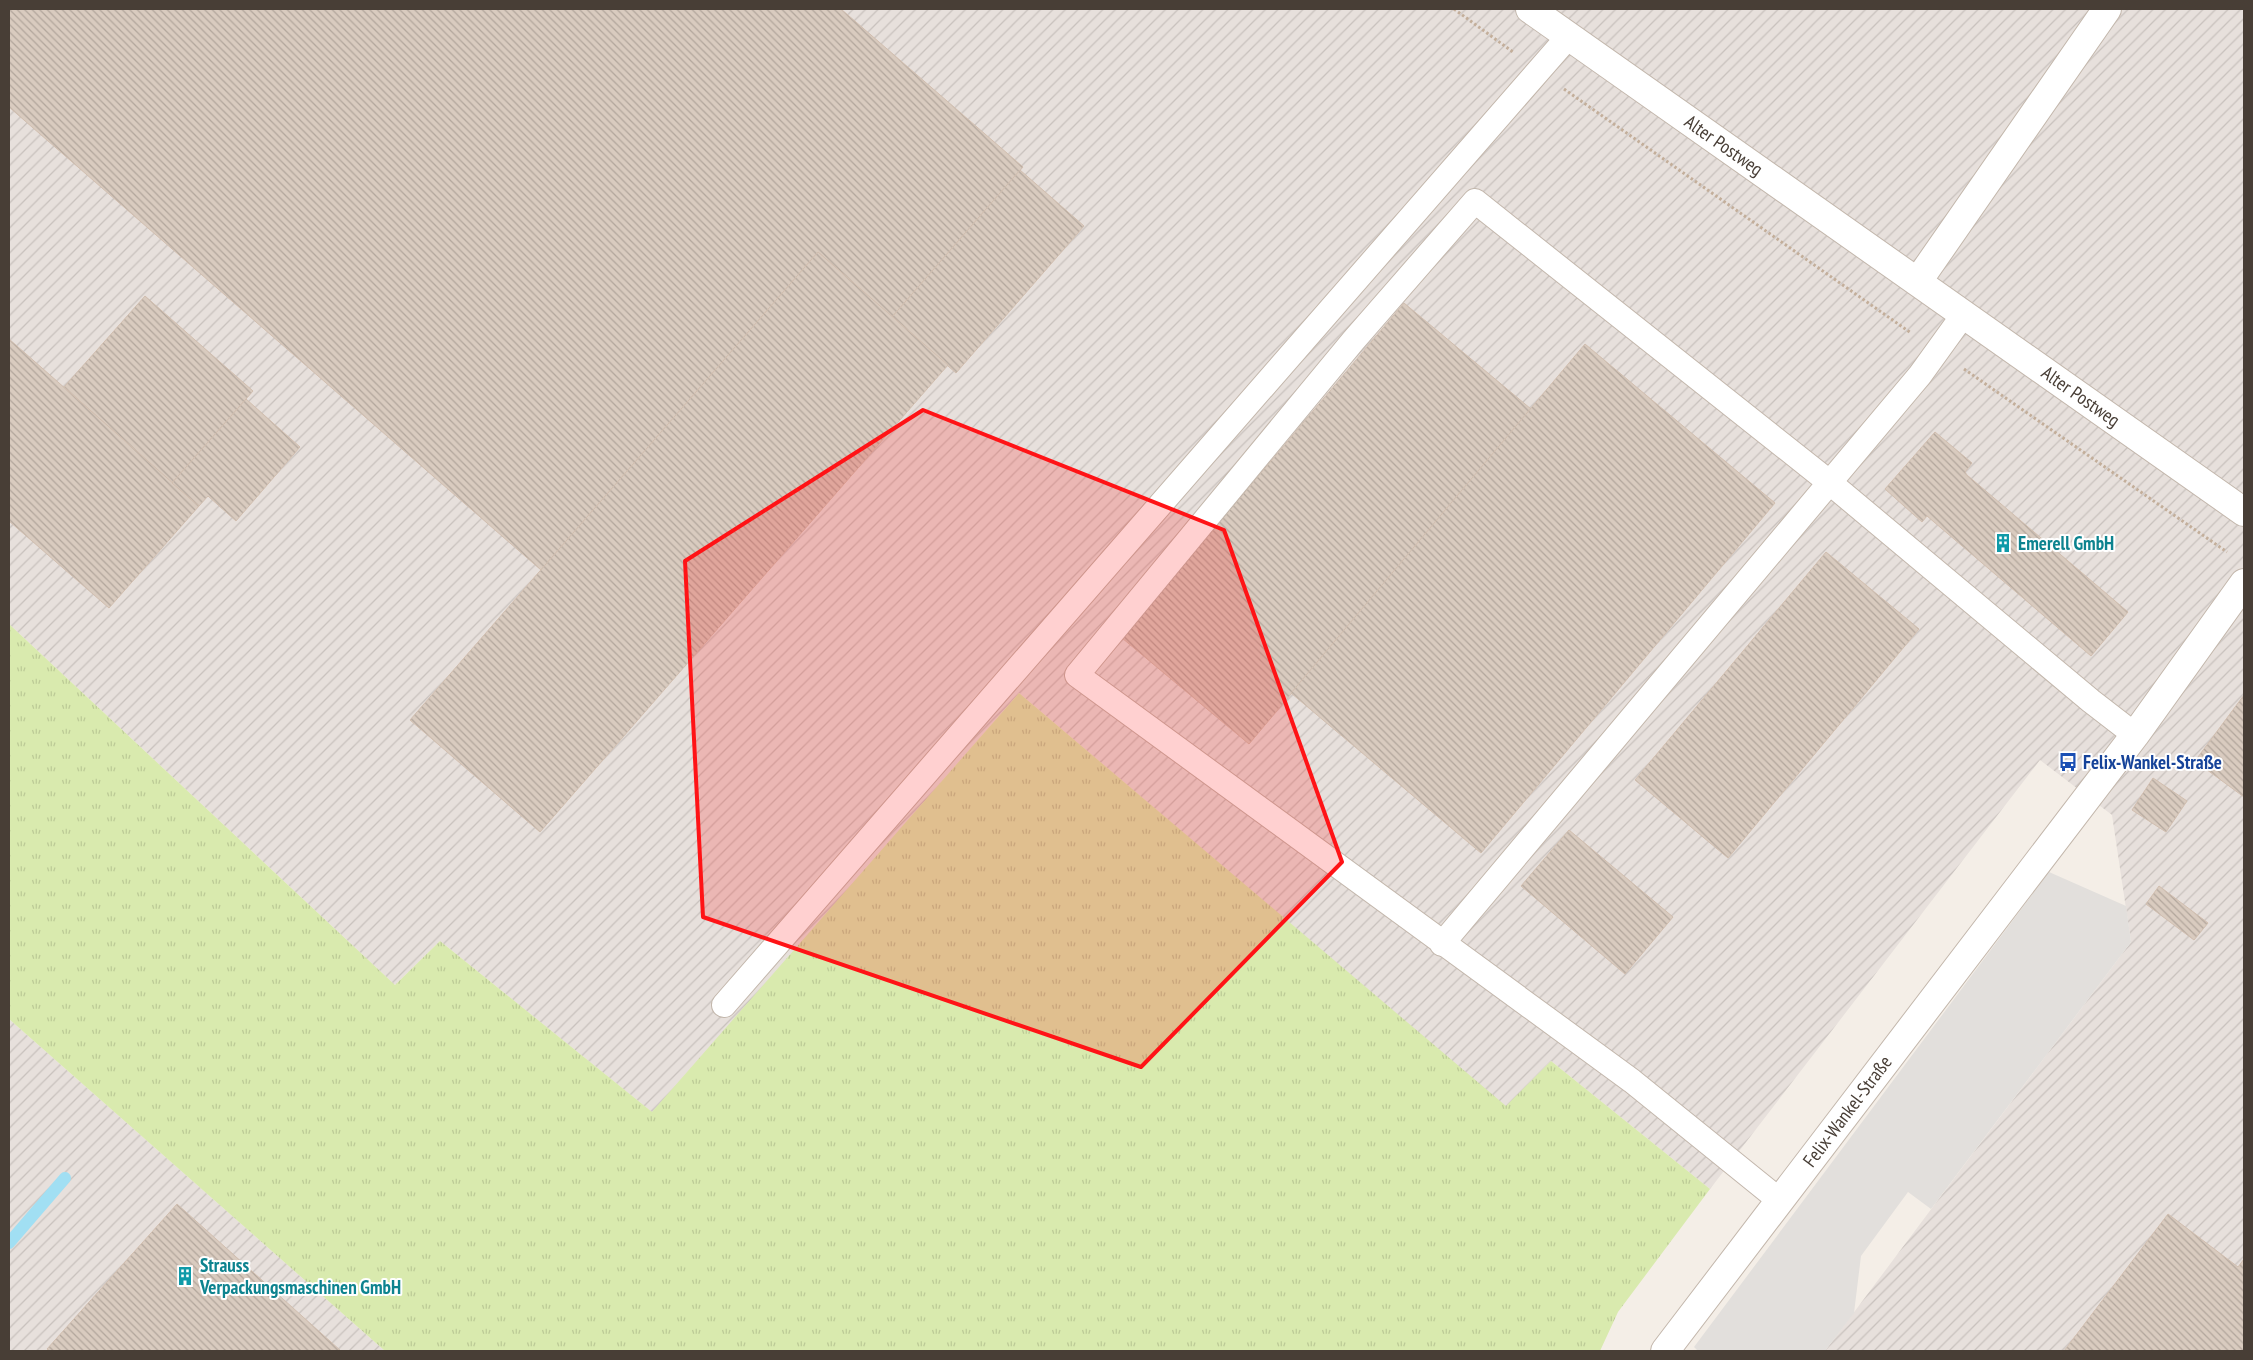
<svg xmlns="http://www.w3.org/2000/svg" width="2253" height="1360" viewBox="0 0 2253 1360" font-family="'PT Sans Narrow',sans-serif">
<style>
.industrial{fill:url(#industrial-furrows)}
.grass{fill:url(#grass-tufts)}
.parking{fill:#e2dfdc}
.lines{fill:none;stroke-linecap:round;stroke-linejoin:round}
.stream{stroke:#a1dff3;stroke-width:12}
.building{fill:url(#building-back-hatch);stroke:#d1beaf}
.service-casing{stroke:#c3b7ac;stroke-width:26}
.minor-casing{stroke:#c3b7ac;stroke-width:30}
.tertiary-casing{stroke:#c3b7ac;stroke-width:30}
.path{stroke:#c3ae9a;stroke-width:3;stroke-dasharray:2.5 2.5;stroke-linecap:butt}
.service{stroke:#fff;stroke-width:24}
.minor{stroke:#fff;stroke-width:28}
.tertiary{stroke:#fff;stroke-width:28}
.marked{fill:#ff1316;fill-opacity:0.2;stroke:#ff1316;stroke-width:4;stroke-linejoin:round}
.labels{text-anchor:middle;stroke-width:4;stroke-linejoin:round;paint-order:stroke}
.street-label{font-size:19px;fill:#483e36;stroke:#fff}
.culture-label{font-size:19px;font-weight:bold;fill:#0d838f;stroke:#fff;text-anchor:start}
.transit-label{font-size:19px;font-weight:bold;fill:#164399;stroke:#fff;text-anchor:start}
</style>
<defs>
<pattern id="industrial-furrows" width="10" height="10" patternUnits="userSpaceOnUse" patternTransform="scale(1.25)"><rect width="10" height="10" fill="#e7e0dc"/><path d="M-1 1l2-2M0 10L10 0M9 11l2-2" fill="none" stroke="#c8c1bd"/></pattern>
<pattern id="grass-tufts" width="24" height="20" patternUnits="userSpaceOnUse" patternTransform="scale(1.25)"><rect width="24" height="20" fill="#d9eaae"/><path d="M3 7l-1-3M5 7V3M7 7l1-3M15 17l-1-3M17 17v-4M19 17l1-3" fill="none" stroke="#bcca96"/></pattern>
<pattern id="building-back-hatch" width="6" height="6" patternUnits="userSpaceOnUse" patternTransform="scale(1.25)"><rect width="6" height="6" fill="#d9cbbf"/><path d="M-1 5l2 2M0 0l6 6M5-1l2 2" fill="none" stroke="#b2a69c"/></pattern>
</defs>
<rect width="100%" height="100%" fill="#f4eee7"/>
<g class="industrial">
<polygon points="9,9 2244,9 2244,1351 1825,1351 2131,942 2112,815 2040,760 1710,1189 1551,1061 1506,1107 1019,693 653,1113 440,941 395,985 9,624"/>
<polygon points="9,1019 385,1351 9,1351"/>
</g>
<polygon class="grass" points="9,624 395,985 440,941 652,1112 1019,693 1506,1106 1551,1061 1710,1189 1618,1312 1600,1351 385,1351 9,1019"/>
<polygon class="parking" points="2049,872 2126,906 2131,942 1931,1209 1908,1192 1861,1256 1854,1313 1825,1351 1698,1351 1694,1347"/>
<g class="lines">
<polyline class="stream" points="9,1243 65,1178"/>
</g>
<g class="building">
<polygon points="9,9 841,9 1023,167 892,317 818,252 541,570 9,107"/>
<polygon points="1020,170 1084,226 956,373 892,317"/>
<polygon points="818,252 948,365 540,832 410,720"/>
<polygon points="145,296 253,391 172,483 64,387"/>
<polygon points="1404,303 1531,409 1249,744 1122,638"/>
<polygon points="9,339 199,506 109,608 9,521"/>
<polygon points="1585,344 1775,503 1481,853 1291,693"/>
<polygon points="246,399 300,447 236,521 208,496 199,506 172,483"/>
<polygon points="1935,432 1972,463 1965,472 1967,475 2128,612 2091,656 1927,516 1922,522 1885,489"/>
<polygon points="1826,552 1919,629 1728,858 1635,780"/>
<polygon points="2244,695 2244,797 2195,761"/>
<polygon points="2153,778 2187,801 2166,832 2132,810"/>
<polygon points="1569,830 1673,917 1625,974 1521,886"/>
<polygon points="2159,886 2208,923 2194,940 2146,904"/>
<polygon points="177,1204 341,1351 50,1351 47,1349"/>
<polygon points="2168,1214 2238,1267 2244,1259 2244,1351 2064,1351"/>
</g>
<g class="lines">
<g class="service-casing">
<g id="service">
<polyline points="1442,944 1920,375 1964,314"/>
<polyline points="724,1005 1569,36"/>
<polyline points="1779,1200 1632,1081 1077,675 1353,341 1475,201 1829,482 2091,701 2135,735"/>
</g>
</g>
<g class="minor-casing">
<g id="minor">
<polyline points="1918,281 2107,9"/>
<polyline points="1665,1351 2135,735 2244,583"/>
</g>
</g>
<g class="tertiary-casing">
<polyline id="tertiary" points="1530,9 2244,512"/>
</g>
<g class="path">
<polyline points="1454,9 1513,52"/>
<polyline points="1564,89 1911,333"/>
<polyline points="1964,369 2227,552"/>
</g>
<use href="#service" class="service"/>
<use href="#minor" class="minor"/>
<use href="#tertiary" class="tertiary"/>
</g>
<path class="marked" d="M923 410 1224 530 1342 862 1141 1067 703 917 685 561Z"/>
<defs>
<g id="building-bare" transform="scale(1.5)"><path d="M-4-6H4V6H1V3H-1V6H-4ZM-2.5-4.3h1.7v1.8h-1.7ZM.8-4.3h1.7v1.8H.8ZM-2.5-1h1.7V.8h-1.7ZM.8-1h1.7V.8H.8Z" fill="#0f9aa8" stroke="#fff" stroke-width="2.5" paint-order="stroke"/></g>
<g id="bus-bare" transform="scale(1.5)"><path d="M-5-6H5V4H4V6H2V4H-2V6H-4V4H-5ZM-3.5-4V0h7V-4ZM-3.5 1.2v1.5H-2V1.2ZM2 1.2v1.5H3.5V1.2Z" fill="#1a4fb4" stroke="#fff" stroke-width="2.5" paint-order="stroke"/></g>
</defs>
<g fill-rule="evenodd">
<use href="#building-bare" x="2003" y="543"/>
<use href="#bus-bare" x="2068" y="762"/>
<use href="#building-bare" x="185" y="1276"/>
</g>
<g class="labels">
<g class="street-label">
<text transform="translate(1724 145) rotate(35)" y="7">Alter Postweg</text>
<text transform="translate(2081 396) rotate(35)" y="7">Alter Postweg</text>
<text transform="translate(1847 1111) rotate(-53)" y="7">Felix-Wankel-Straße</text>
</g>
<g class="culture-label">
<text x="2018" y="550">Emerell GmbH</text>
<text x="200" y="1272">Strauss<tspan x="200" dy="22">Verpackungsmaschinen GmbH</tspan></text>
</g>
<g class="transit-label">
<text x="2083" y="769">Felix-Wankel-Straße</text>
</g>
</g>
<rect width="2253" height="1360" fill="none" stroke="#483e36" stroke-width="20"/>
</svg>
